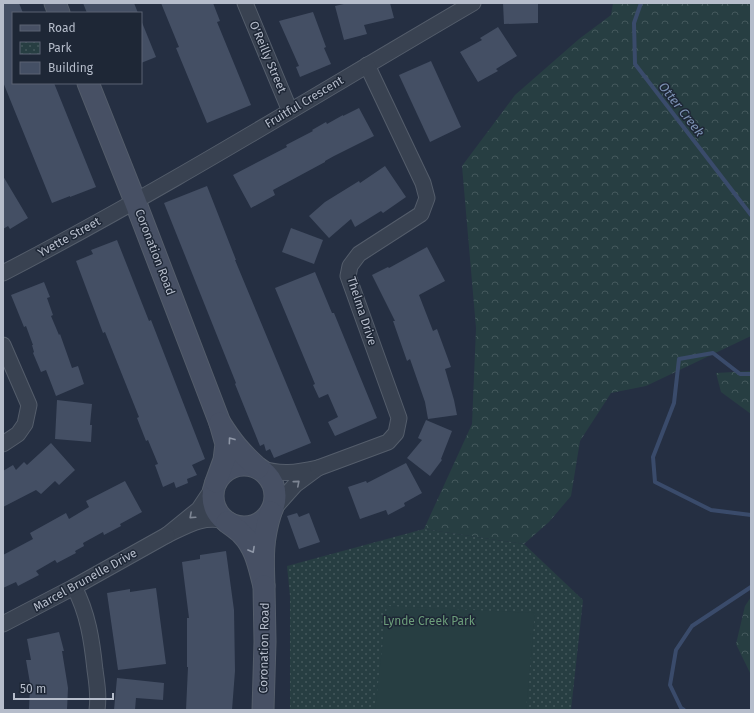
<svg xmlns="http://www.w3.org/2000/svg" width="754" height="713" viewBox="0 0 754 713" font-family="'Fira Sans',sans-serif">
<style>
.forest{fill:url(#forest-crowns)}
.park{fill:url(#park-dots)}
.pitch{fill:#273e42}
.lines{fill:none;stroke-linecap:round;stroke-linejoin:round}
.stream{stroke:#3a4b6b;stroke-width:4}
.building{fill:#444f64}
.street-casing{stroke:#545d6b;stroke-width:17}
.secondary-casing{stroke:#545d6b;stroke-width:23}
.street{stroke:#394251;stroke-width:15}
.secondary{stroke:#475064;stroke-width:21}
.oneway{stroke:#8f97a7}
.oneway2{stroke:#7e8694}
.labels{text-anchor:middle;stroke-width:3;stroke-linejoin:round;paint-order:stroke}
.street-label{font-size:12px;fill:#b6bdcb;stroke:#1e2736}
.park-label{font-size:12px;fill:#6c9d7a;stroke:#1e2736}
.water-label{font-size:13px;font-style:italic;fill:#7c91b3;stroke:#1e2736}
</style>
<defs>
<pattern id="forest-crowns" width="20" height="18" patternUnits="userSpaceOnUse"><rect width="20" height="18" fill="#273e42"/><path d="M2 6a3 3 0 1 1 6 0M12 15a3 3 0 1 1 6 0" fill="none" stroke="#44585c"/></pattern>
<pattern id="park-dots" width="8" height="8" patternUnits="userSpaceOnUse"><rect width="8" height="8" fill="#273e42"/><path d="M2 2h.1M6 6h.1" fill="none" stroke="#44585c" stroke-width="1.8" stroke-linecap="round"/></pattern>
</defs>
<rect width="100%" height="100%" fill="#252f42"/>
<g class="forest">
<polygon points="613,3 751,3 751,336 646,386 611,393 580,441 571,496 549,522 524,544 424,529 472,424 476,328 462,166 515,95 579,39 611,15"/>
<polygon points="751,371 751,414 721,392 716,373"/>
<polygon points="751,597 751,675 736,644 745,606"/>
</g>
<polygon class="park" points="424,529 524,544 583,600 571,710 290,710 290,596 287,566"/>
<polygon class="pitch" points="387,606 535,613 526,710 375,710"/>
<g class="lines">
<g class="stream">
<polyline points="641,3 634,23 635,64 751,215"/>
<polyline points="751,374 740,374 713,353 679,359 674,403 653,457 655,482 711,510 751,515"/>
<polyline points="684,710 681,708 670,685 676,650 692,626 751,587"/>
</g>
</g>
<g class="building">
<polygon points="3,3 19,3 23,13 13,13 13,83 54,83 96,187 70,197 70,196 52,203 3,82"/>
<polygon points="83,3 134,3 138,13 87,13"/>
<polygon points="161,3 213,3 220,21 217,22 251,105 207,123 176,48 179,47"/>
<polygon points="348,3 390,3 394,18 364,25 367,34 344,40 335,6"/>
<polygon points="503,3 538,3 538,23 504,24"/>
<polygon points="313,12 326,47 324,48 331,64 300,77 296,67 299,66 279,21"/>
<polygon points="141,20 156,57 141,63"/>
<polygon points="498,27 517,56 496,69 498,71 478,82 460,52 482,40 480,38"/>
<polygon points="431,61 461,127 430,142 399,75"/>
<polygon points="359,108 374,136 334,156 325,161 325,162 273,190 275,195 251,208 233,175 287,147 286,145 313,131 312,130 326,122 327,124 343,115 343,116"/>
<polygon points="385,166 406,197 383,213 381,211 355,227 351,219 329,238 309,216 325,202 359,181 360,183"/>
<polygon points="3,176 28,218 10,229 8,226 3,229"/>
<polygon points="207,186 236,260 235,260 311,443 274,458 270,449 266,451 264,444 260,446 235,384 236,383 164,203"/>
<polygon points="291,228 323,240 314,264 282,252"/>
<polygon points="117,240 149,321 151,320 205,459 192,465 197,475 187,479 188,483 176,488 174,482 163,487 155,465 158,464 148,440 146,441 137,418 139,417 105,332 103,333 76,261 93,254 91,250"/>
<polygon points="427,247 445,281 419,295 433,331 437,329 451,367 445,369 454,400 457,415 428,419 425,402 410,359 407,361 393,321 395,321 372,275 388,267 389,268"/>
<polygon points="315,272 332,313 334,313 377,418 335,436 328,422 338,417 328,394 319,398 313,385 315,384 275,288"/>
<polygon points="44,282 50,297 47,298 53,315 51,316 59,335 60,334 72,368 78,366 84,384 56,396 46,370 41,372 33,353 34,352 32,345 33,345 26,326 24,327 11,295"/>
<polygon points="57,400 92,404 90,425 92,425 91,442 55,439"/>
<polygon points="426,420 452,431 441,459 442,460 430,476 407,458 422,440 418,438"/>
<polygon points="51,443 75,470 59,485 55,481 41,494 36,490 3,507 3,471 13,465 16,470 24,462 27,465"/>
<polygon points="406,463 422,493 404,503 405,506 388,515 386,510 360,519 348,487 366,481 367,483"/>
<polygon points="125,481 142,512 120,524 121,526 104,535 103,532 83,543 84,546 75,551 76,553 57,563 55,560 36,571 39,575 18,586 16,582 3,588 3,555 33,539 30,533 66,513 69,519 89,507 86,501"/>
<polygon points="297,513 299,517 309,513 320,542 299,549 287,516"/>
<polygon points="226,551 234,610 235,671 232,710 186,710 188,667 187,667 187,618 189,618 182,562 200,559 200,555"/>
<polygon points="156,588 166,664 118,670 107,593 130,589 130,592"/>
<polygon points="59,632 64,651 62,651 68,688 67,710 29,710 30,683 26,660 31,660 27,639"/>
<polygon points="117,678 164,683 163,700 136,698 135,710 114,710"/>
</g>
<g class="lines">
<g class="street-casing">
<g id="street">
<polyline points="245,3 290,111"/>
<path d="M3 273C163 190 317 94 473 3"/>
<polyline points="3,345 29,405 25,424 18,434 3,444"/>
<path d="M258 468C281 475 295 473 318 468L295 485 271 512"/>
<polyline points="318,468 388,442 396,433 399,418 348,276 350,266 359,254 421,214 427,198 423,183 367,65"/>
<path d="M215 485 199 509 167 535C188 525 203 515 226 521"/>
<path d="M74 587C88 613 92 641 95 670 97 684 99 696 97 710"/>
<polyline points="3,624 74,587 167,535"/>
</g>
</g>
<g class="secondary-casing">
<g id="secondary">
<polyline points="55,3 59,13"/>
<polyline points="88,83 135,201 220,423"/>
<circle cx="244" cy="496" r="31"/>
<path d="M216 482 224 460 226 444 220 423C232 442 241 453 258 468"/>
<path d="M227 522C232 526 237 529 242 534 256 548 259 568 264 586 263 558 262 540 271 512"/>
<polyline points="263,710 265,642 264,586"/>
</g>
</g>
<use href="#street" class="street"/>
<use href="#secondary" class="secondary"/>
</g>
<defs><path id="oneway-chevron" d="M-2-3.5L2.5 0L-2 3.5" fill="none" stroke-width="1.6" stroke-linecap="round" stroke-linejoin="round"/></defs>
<g class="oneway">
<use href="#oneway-chevron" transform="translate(231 440) rotate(-126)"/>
<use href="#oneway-chevron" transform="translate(252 550) rotate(61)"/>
</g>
<g class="oneway2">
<use href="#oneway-chevron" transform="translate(297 483) rotate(-41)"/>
<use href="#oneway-chevron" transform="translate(192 516) rotate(138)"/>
</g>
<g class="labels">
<g class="street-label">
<text transform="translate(268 57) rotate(67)" y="4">O'Reilly Street</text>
<text transform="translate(304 102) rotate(-31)" y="4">Fruitful Crescent</text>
<text transform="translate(69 237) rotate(-29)" y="4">Yvette Street</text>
<text transform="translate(155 252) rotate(69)" y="4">Coronation Road</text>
<text transform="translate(362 311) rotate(72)" y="4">Thelma Drive</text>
<text transform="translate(85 580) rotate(-29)" y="4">Marcel Brunelle Drive</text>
<text transform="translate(264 648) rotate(-89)" y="4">Coronation Road</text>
</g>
<g class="park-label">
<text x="429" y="625">Lynde Creek Park</text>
</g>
<g class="water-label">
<text transform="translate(682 109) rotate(52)" y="5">Otter Creek</text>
</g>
</g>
<rect width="754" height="713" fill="none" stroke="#b6bdcb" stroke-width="8"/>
<rect x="12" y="12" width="130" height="72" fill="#1e2736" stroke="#5b6372"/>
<rect x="20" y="25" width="20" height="6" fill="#475064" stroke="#5b6372"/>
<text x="48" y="32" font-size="12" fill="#b6bdcb">Road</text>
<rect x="20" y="42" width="20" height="12" fill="url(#park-dots)" stroke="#5b6372"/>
<text x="48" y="52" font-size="12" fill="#b6bdcb">Park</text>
<rect x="20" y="62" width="20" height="12" fill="#444f64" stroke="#5b6372"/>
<text x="48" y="72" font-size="12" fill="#b6bdcb">Building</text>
<path d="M14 693v6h99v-6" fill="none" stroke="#b6bdcb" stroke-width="2"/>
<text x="20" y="693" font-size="12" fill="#b6bdcb" stroke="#1e2736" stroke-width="3" paint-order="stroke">50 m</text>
</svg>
